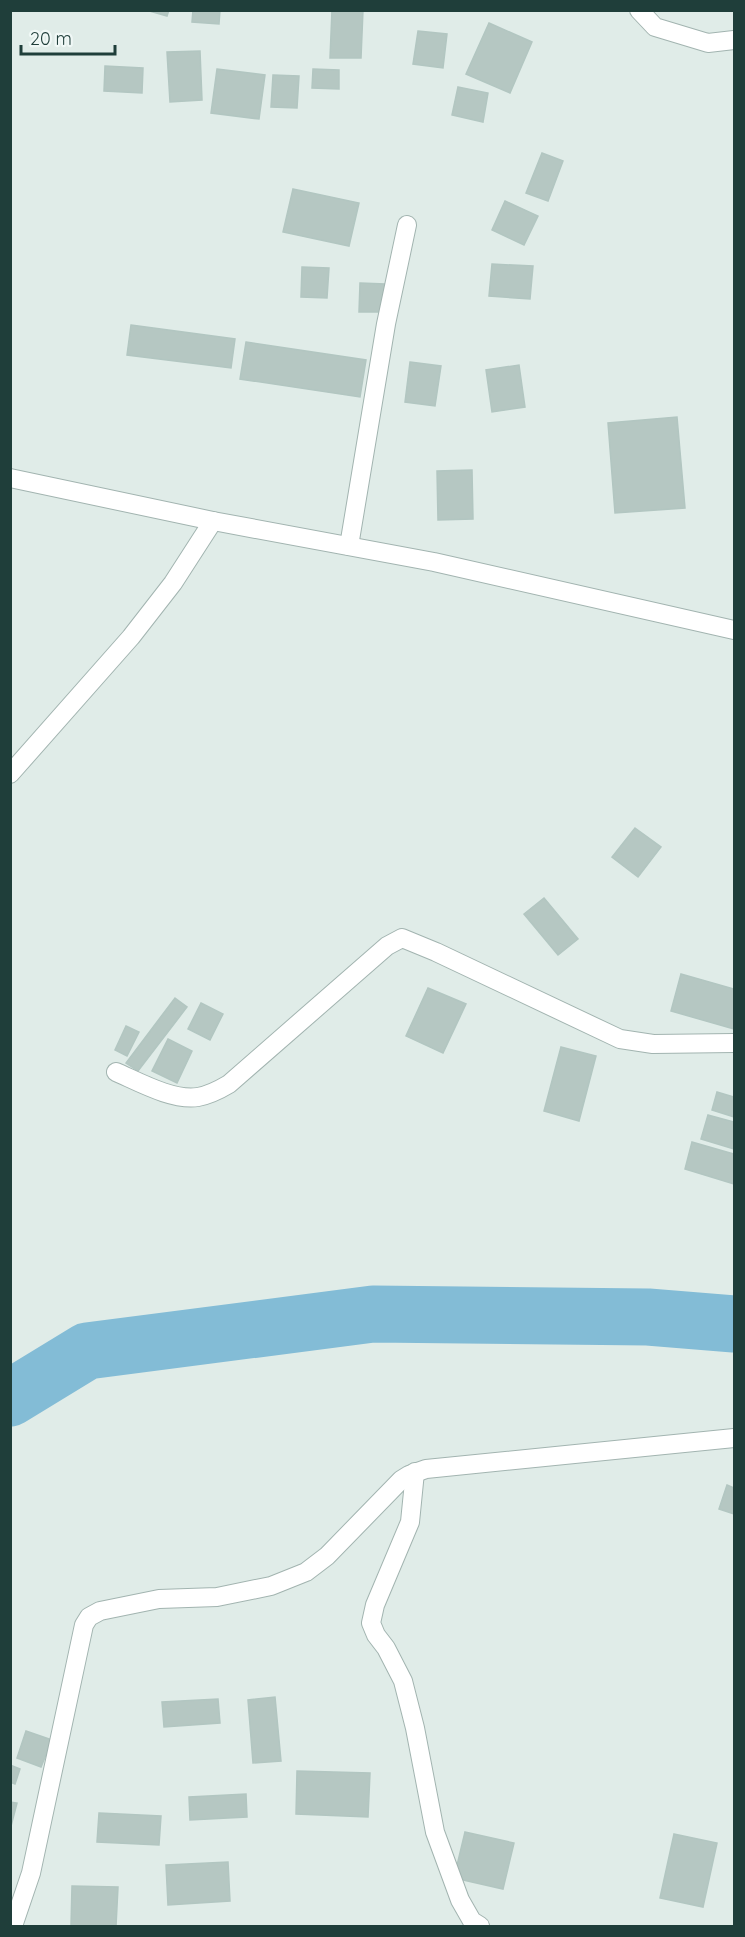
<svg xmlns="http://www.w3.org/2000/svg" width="745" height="1937" viewBox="0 0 745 1937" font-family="Quicksand,sans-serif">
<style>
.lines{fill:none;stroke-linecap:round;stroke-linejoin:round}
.river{stroke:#83bcd6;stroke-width:57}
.building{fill:#b5c7c2;stroke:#b2c6c1;stroke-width:1.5}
.street-casing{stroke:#a2b4b0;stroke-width:20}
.street{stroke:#fff;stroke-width:18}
</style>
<rect width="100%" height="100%" fill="#e0ece8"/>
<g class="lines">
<polyline class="river" points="10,1398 87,1351 373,1314 648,1317 734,1324"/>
</g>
<g class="building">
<polygon points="146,10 169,10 167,16"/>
<polygon points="193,10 220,10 219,24 192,22"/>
<polygon points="332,10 363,10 361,58 330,58"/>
<polygon points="489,23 532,42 510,93 466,74"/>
<polygon points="418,31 447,34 443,68 413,64"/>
<polygon points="200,51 202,100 170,102 167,52"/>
<polygon points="105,66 143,68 142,93 104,91"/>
<polygon points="217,69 265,75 259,119 211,113"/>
<polygon points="313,69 339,70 339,89 312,88"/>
<polygon points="273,75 299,76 297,108 271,107"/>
<polygon points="458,87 488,93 483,122 452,115"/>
<polygon points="542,153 563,161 548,201 526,193"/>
<polygon points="293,189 359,203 349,246 283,232"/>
<polygon points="505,201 538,216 524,245 492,230"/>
<polygon points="492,264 533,266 530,299 489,296"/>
<polygon points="302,267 329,268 327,298 301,297"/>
<polygon points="360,283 385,284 384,312 359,312"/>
<polygon points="131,325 235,339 231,368 127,355"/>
<polygon points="246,342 366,360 360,397 240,379"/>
<polygon points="410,362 441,366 435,406 405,402"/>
<polygon points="519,365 525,407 492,412 486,370"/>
<polygon points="677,417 685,508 615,513 608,423"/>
<polygon points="472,470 473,519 438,520 437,471"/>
<polygon points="635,828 661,847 638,877 612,857"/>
<polygon points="544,898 578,939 558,955 524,914"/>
<polygon points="681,974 734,989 734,1029 671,1011"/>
<polygon points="428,988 466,1004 443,1053 406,1036"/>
<polygon points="175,998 187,1007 138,1071 126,1063"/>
<polygon points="201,1003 223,1014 210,1040 188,1029"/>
<polygon points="126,1026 139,1032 127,1056 115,1050"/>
<polygon points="168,1039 192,1051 177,1083 152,1071"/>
<polygon points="561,1047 596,1056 579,1121 544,1111"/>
<polygon points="717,1092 734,1097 734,1117 712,1110"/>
<polygon points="708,1115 734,1122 734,1149 701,1139"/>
<polygon points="692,1142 734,1154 734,1184 685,1169"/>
<polygon points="727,1485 734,1488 734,1514 719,1509"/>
<polygon points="275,1697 281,1761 253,1763 248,1700"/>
<polygon points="218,1699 220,1723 164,1727 162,1702"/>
<polygon points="26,1731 52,1740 41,1767 17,1758"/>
<polygon points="10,1765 20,1769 15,1784 10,1782"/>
<polygon points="297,1771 370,1773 368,1817 296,1814"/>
<polygon points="246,1794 247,1817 190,1820 189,1797"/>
<polygon points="10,1802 17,1803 10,1830"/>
<polygon points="99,1813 161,1816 159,1845 97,1842"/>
<polygon points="465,1832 514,1843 503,1889 454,1878"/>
<polygon points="674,1834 717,1843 703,1907 660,1898"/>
<polygon points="228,1862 230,1901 168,1905 166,1865"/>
<polygon points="72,1886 118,1887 116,1926 71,1926"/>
</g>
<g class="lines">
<g class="street-casing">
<g id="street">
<polyline points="639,10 655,27 708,43 734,40"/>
<polyline points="10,478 213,521 434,562 734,630"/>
<polyline points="349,546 386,324 407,225"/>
<polyline points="10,774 131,637 173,583 213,521"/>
<path d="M116 1072C139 1082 173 1101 198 1097 209 1095 219 1090 229 1084L387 946 402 938 436 952 620 1039 653 1044 734 1043"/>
<polyline points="415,1472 410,1522 375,1605 371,1623 376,1635 386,1648 403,1681 415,1728 435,1832 460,1900 472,1921 480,1926"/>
<polyline points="13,1926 31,1873 84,1625 89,1617 100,1611 159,1599 217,1597 271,1586 306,1572 327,1556 401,1480 409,1475 426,1469 734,1438"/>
</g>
</g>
<use href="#street" class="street"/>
</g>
<rect width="745" height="1937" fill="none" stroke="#1f3e3a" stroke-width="24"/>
<path d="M21 45v9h94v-9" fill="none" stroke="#1f3e3a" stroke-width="3"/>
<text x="30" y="45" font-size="18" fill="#1f3e3a" stroke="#f0f8f6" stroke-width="4.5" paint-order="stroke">20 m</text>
</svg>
